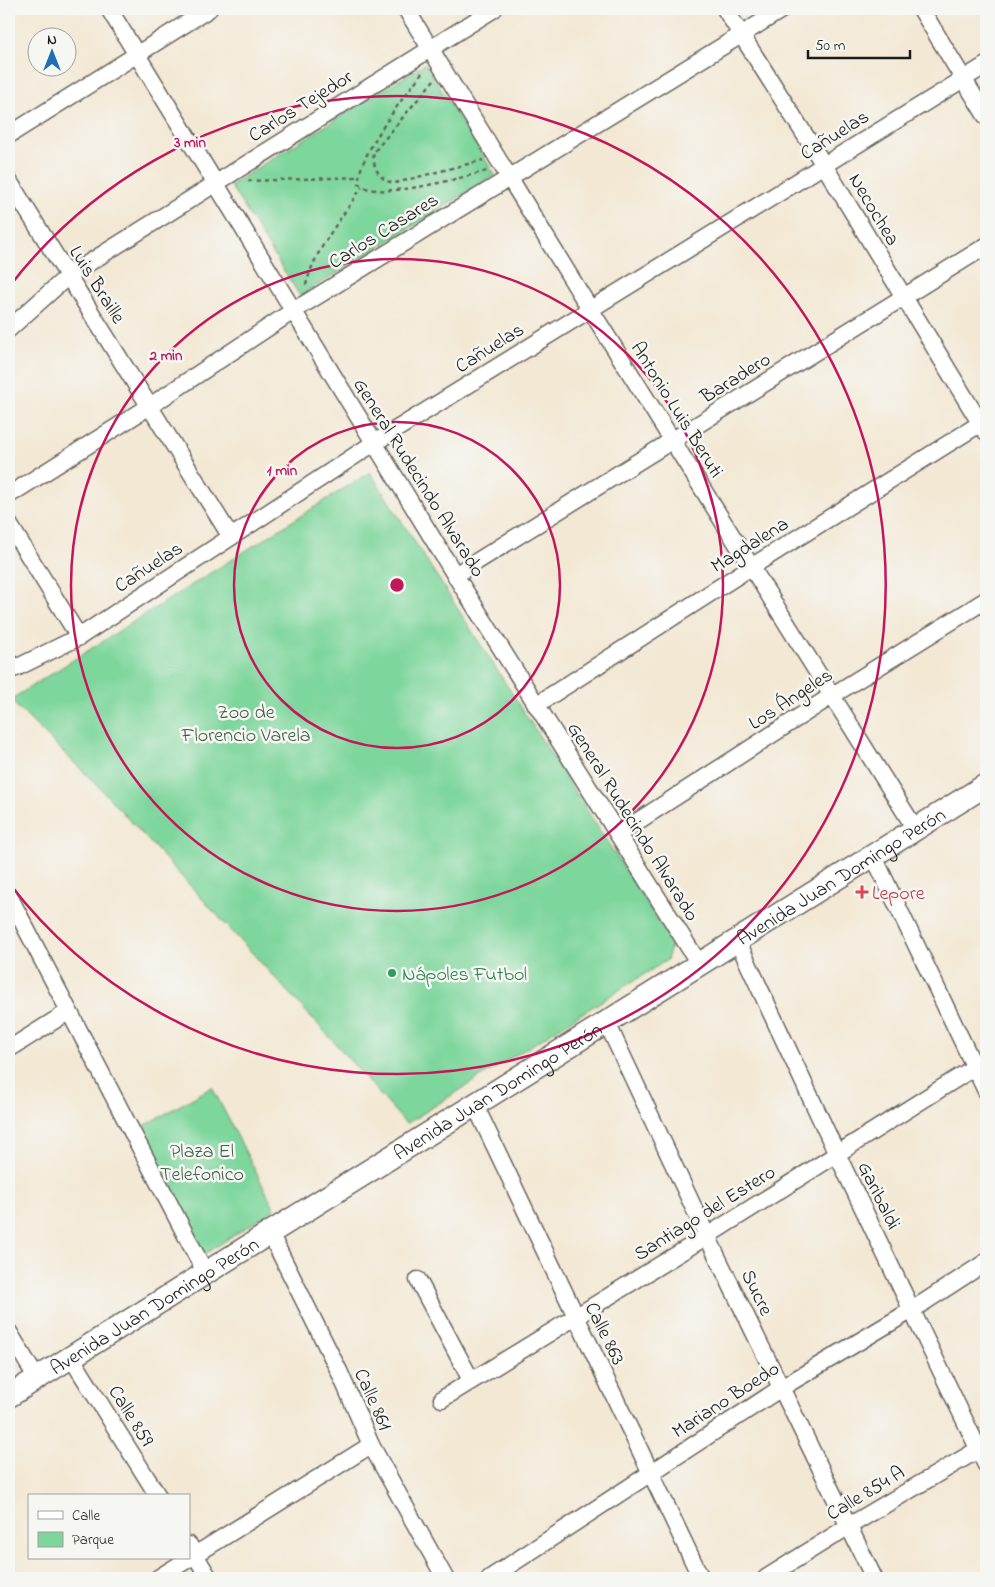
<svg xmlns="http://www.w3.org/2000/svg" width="995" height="1587" viewBox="0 0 995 1587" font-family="'Indie Flower',sans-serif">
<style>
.green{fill:#7dd69b;stroke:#4c795c}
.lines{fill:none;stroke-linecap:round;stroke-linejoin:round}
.street-casing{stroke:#67635c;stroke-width:19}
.secondary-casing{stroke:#67635c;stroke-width:25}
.path{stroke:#67635c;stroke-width:2.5;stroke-dasharray:4 4;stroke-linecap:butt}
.street{stroke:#fff;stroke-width:16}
.secondary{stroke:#fff;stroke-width:22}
.ring{fill:none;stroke:#c2185b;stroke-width:2.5}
.health-dot{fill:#e0444e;stroke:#f6f6f2;stroke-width:2}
.leisure-dot{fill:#2e9e5b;stroke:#f6f6f2;stroke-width:2}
.labels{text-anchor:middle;stroke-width:5;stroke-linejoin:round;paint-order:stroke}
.street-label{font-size:20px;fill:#1c1c1c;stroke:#f6f6f2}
.park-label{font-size:20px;fill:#3e5d48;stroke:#f6f6f2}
.health-label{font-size:20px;fill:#be3a42;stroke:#f6f6f2;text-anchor:start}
.leisure-label{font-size:20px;fill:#27864d;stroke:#f6f6f2;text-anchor:start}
.centre{fill:#c2185b;stroke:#f6f6f2;stroke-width:2.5}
.ring-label{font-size:15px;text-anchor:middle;font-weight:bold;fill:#c2185b;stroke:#f6f6f2;stroke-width:5;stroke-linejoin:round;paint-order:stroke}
</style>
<rect width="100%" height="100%" fill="#f6f6f2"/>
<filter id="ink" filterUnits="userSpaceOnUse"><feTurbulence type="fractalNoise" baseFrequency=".02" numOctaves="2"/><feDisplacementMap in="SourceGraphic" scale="10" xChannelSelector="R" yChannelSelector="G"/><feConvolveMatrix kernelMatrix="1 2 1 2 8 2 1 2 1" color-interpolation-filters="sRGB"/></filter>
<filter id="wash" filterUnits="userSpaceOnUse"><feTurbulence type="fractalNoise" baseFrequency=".0096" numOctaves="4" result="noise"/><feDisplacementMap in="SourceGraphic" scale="20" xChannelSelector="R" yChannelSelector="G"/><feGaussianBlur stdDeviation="1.12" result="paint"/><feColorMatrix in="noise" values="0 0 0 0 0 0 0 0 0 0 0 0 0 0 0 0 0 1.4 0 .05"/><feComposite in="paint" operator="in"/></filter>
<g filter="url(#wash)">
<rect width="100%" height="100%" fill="#f3e8d4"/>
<g class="green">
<polygon points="425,64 495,175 300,296 230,185"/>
<polygon points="370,472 672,943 667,960 406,1124 325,1032 98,786 10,700"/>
<polygon points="212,1087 275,1209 203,1255 137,1130"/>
</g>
</g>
<g filter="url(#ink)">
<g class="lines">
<g class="street-casing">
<g id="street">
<polyline points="109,9 455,575 700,965"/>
<polyline points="406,9 590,309 916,830"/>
<polyline points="725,9 824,165 985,431"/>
<polyline points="921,9 986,116"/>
<polyline points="9,135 209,9"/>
<polyline points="9,181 231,537"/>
<polyline points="9,329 68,276 494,9"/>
<polyline points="9,495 150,406 293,311 783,9"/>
<polyline points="9,524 79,637"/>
<polyline points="455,575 986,246"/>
<polyline points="9,662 16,668 79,637 374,443 986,65"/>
<polyline points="536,705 751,567 986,420"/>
<polyline points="618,834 833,695 986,600"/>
<polyline points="874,857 986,1091"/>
<polyline points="9,896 205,1272"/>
<polyline points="738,942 837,1154 986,1465"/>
<polyline points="607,1023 707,1236 874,1578"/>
<polyline points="9,1049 68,1012"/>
<polyline points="475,1105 701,1578"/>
<polyline points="270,1233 339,1371 371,1445 445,1578"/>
<polyline points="418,1280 471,1380"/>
<polyline points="9,1332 37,1379"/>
<polyline points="71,1357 158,1496"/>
<polyline points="442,1399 707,1236 986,1060"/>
<polyline points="189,1545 209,1578"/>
<polyline points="158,1578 371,1445"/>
<polyline points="490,1578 781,1388 912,1310 986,1262"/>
<polyline points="766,1578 849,1526 986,1445"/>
</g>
</g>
<g class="secondary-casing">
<g id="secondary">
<path id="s1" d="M9 1396 986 785"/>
</g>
</g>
<g class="path">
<path d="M422 73C406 94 355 159 359 184 378 202 462 177 487 171"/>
<path d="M434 80 374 152C371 165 380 182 395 183L483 160"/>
<polyline points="248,181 359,177"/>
<path d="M306 285C315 249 342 218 362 187"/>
</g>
<use href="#street" class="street"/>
<use href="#secondary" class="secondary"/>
</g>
</g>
<g class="ring">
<circle cx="397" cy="585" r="163"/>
<circle cx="397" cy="585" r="326"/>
<path d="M9 287A489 489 0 1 1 9 883"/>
</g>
<path class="health-dot" d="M859.5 884.5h5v5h5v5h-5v5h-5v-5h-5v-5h5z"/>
<circle class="leisure-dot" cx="392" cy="973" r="5"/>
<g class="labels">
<g class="street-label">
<text transform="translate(300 105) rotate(-32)" y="7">Carlos Tejedor</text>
<text transform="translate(834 134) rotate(-32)" y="7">Cañuelas</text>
<text transform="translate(875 209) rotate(59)" y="7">Necochea</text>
<text transform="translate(383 230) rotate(-32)" y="7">Carlos Casares</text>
<text transform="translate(98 284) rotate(58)" y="7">Luis Braille</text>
<text transform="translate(489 347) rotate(-32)" y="7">Cañuelas</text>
<text transform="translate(735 377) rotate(-32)" y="7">Baradero</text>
<text transform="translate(678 409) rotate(58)" y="7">Antonio Luis Beruti</text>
<text transform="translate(420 477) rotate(58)" y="7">General Rudecindo Alvarado</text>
<text transform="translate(749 544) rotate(-32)" y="7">Magdalena</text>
<text transform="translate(148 566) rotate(-33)" y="7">Cañuelas</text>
<text transform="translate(790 698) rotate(-33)" y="7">Los Ángeles</text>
<text transform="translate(634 821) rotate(58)" y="7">General Rudecindo Alvarado</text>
<text dy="7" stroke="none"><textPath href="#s1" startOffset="981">Avenida Juan Domingo Perón</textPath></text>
<text dy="7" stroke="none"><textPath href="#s1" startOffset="576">Avenida Juan Domingo Perón</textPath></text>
<text transform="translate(880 1195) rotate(64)" y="7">Garibaldi</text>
<text transform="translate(704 1212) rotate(-32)" y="7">Santiago del Estero</text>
<text transform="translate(758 1292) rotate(64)" y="7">Sucre</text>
<text dy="7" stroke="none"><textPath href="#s1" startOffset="171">Avenida Juan Domingo Perón</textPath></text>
<text transform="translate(606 1333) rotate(64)" y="7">Calle 863</text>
<text transform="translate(374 1399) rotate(66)" y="7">Calle 861</text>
<text transform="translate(725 1399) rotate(-33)" y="7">Mariano Boedo</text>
<text transform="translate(132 1415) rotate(58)" y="7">Calle 859</text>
<text transform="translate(865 1492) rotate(-31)" y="7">Calle 854 A</text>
</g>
<g class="park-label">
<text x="246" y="718">Zoo de<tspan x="246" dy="23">Florencio Varela</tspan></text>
<text x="202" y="1157">Plaza El<tspan x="202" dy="23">Telefonico</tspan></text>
</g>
<g class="health-label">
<text x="872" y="899">Lepore</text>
</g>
<g class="leisure-label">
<text x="402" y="980">Nápoles Futbol</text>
</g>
</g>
<circle cx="397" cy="585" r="8" class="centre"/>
<g class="ring-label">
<text x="190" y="147">3 min</text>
<text x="166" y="360">2 min</text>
<text x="282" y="475">1 min</text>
</g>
<rect width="995" height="1587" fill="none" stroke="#f6f6f2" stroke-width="30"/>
<rect x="28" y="1494" width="162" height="65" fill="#f6f6f2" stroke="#9f9f9c"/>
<rect x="38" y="1511" width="25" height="8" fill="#ffffff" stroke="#9f9f9c"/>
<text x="72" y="1520" font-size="15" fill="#1c1c1c">Calle</text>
<rect x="38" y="1532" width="25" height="15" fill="#7dd69b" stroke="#9f9f9c"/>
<text x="72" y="1544" font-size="15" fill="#1c1c1c">Parque</text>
<g transform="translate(52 52)"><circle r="24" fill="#f6f6f2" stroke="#9f9f9c"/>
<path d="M0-4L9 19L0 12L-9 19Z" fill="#1f6fb2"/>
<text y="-8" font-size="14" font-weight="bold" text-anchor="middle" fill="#1c1c1c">N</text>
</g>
<path d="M808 50v8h102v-8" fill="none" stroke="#1c1c1c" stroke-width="2.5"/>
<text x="815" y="50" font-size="15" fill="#1c1c1c" stroke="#f6f6f2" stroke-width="4" paint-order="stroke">50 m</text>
</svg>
